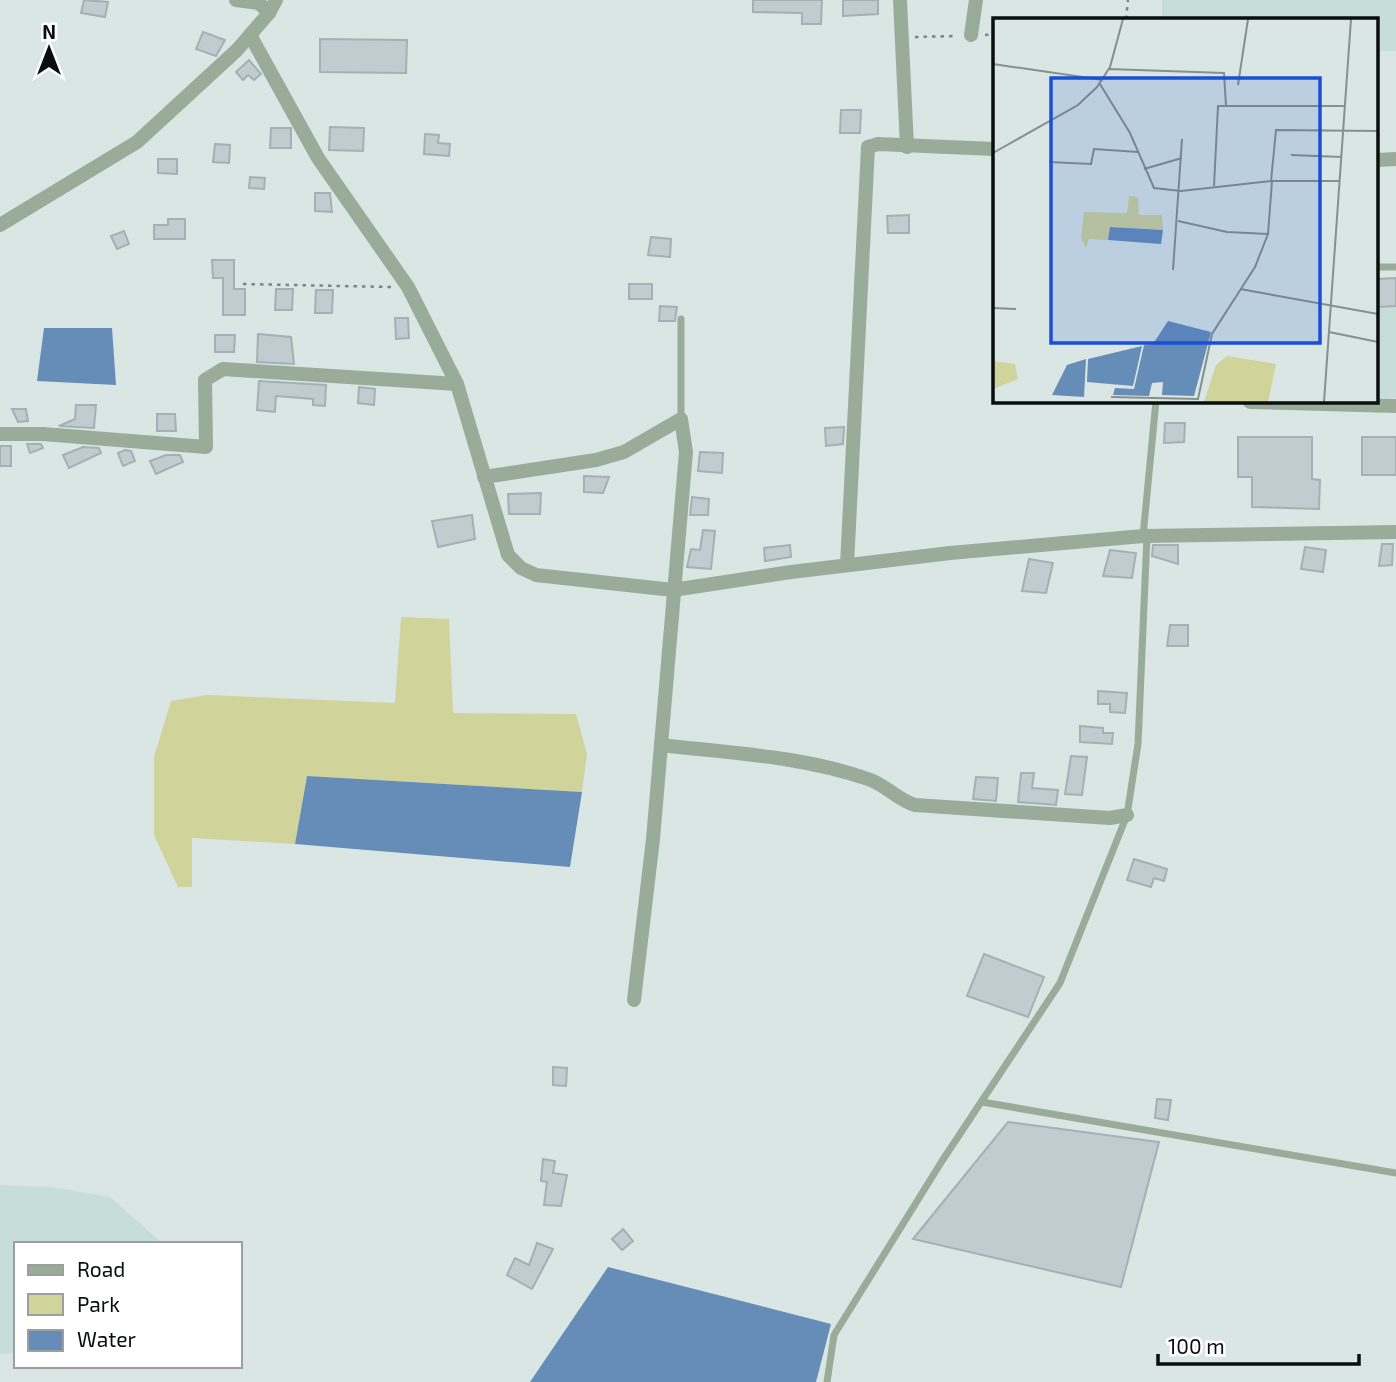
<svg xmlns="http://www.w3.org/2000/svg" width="1396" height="1382" viewBox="0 0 1396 1382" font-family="'Exo 2',sans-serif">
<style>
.built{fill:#c7ddd8}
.green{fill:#d0d49a}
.water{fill:#658db7}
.building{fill:#c0cccf;stroke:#a4b0b3;stroke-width:2}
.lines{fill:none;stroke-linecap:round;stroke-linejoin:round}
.path{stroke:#7c8583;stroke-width:2.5;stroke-dasharray:3.5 5;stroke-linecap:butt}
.lane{stroke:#99ac99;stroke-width:7}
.street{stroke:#99ac99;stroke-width:14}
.inset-road{fill:none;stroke:#86908d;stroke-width:2}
.view{fill:#1d4ed8;fill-opacity:0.15;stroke:#1d4ed8;stroke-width:3.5}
.inset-edge{fill:none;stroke:#0a0e0d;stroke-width:3.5}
</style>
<rect width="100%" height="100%" fill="#d9e6e3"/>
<g class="built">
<polygon points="1162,0 1396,0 1396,51 1377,51 1377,19 1162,19"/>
<polygon points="1377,303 1396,304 1396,398 1377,397"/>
<polygon points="0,1185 51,1187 110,1197 163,1244 16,1244 16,1353 0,1354"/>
</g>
<polygon class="green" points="401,617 449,619 453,713 576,714 587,754 582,792 307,776 295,844 192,838 192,887 178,887 154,835 154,757 171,701 207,695 395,703"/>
<g class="water">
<polygon points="44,328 112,328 116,385 37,381"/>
<polygon points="307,776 582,792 570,867 295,844"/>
<polygon points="608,1267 831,1324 816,1382 530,1382"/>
</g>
<g class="building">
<polygon points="84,0 108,2 105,17 81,13"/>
<polygon points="753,0 822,0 821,24 802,24 802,13 753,12"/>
<polygon points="843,0 878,0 878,14 843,16"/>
<polygon points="203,32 225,40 216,56 196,49"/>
<polygon points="320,39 407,40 406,73 320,72"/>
<polygon points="249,60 261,74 254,80 248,75 243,80 236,72"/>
<polygon points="841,110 861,110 860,133 840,133"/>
<polygon points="330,127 364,128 363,151 329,150"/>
<polygon points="271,128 291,128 291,148 270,148"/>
<polygon points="425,134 439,135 438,143 450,144 449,156 424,154"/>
<polygon points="215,144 230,145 229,163 213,162"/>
<polygon points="158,159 177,159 177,174 158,173"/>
<polygon points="250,177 265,178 264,189 249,188"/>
<polygon points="315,193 330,193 332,212 315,211"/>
<polygon points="909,215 909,233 888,233 887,216"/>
<polygon points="168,219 185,219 185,239 154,239 154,225 168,225"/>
<polygon points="124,231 129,244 117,249 111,236"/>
<polygon points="651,237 671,239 670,257 648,255"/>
<polygon points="212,260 234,260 234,289 245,289 245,315 223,315 223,278 213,278"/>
<polygon points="1396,278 1396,306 1377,307 1377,279"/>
<rect x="629" y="284" width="23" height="15"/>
<polygon points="276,289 293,289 292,310 275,310"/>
<polygon points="316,290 333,290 332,313 315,313"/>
<polygon points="660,306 677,307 675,321 659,321"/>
<polygon points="395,318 408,318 409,338 396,339"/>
<polygon points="258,334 291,337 294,364 257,362"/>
<polygon points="215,335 235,335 234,352 215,352"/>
<polygon points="259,381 326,385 325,406 313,405 313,399 276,396 275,412 257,410"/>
<polygon points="359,387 375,389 374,405 358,403"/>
<polygon points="76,405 96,405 94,428 59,426 75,419"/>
<polygon points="12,409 26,409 28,421 18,422"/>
<polygon points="157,414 175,414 176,431 157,431"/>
<polygon points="1165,423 1185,423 1184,442 1164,443"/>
<polygon points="844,427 843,444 826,446 825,428"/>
<polygon points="1238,437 1312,437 1312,479 1320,480 1319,509 1252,507 1252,477 1238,477"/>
<rect x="1362" y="437" width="34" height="38"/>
<polygon points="27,444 41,444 43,448 30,453"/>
<rect x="0" y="446" width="11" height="20"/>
<polygon points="83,447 99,448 101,453 69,468 63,455"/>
<polygon points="125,450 131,451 135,461 123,466 118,453"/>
<polygon points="700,452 723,453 722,473 698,471"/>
<polygon points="166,455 180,455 183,462 156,474 150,461"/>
<polygon points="584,476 609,477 603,493 584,492"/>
<polygon points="541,493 540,514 509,514 508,494"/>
<polygon points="692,497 709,499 708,515 690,515"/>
<polygon points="472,515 475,539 438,547 432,521"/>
<polygon points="703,530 715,531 711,569 687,567 691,549 700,550"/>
<polygon points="1382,544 1393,544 1392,565 1379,566"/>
<polygon points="790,545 791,557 765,561 764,548"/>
<polygon points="1153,545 1178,545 1178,564 1152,556"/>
<polygon points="1305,547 1326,550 1323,572 1301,569"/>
<polygon points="1110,550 1136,553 1132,578 1103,576"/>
<polygon points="1029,559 1053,563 1046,593 1022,591"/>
<polygon points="1170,625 1188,625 1188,646 1167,646"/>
<polygon points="1098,691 1127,693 1125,713 1110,712 1110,704 1098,704"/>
<polygon points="1080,726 1103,728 1103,733 1113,733 1112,744 1080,742"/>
<polygon points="1071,756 1087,757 1082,795 1065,794"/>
<polygon points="1021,773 1034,773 1032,788 1058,790 1056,805 1018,802"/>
<polygon points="976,777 998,778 996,801 973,799"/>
<polygon points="1134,859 1167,869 1164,881 1154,878 1151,887 1127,880"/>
<polygon points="984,954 1044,977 1028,1017 967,996"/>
<polygon points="553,1067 567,1068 566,1086 553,1085"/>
<polygon points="1157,1099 1171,1100 1168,1120 1155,1118"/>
<polygon points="1008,1122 1159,1142 1121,1287 913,1239"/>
<polygon points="543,1159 555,1161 553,1173 567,1175 561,1206 544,1205 547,1182 541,1181"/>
<polygon points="623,1229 633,1241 622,1250 612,1239"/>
<polygon points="537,1243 553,1249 532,1289 507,1275 515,1258 529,1265"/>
</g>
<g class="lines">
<g class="path">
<polyline points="1126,19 1128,0"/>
<polyline points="985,35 995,34"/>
<polyline points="915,37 957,36"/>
<polyline points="243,284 391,287"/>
</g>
<g class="lane">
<polyline points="1377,267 1396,267"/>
<polyline points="681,419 681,319"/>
<polyline points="1143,536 1156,401"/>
<polyline points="982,1102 1396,1173"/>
<polyline points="827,1382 834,1335 942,1161 1060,983 1127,815 1138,744 1147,536"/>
</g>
<g class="street">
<polyline points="236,0 259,3 269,13"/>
<polyline points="900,0 907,147"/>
<polyline points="250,35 318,158 408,287 457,384 508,555 521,568 536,575 673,590 791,572 950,553 1143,536 1396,532"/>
<polyline points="971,35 976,0"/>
<polyline points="1377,160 1396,159"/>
<polyline points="0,225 137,142 237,50 269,13 276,0"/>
<polyline points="1250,402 1396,406"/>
<polyline points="0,434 43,434 206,447 205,380 223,369 457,384"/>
<polyline points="484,477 596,460 624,452 681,419 686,452 653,839 634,1000"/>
<polyline points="847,565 868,147 878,144 995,149"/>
<path d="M661 745C730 753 802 756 868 779 886 785 898 800 915 805L1110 818 1127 815"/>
</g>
</g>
<g transform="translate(993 18)">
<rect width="385" height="385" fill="#d9e6e3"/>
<path d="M136 178 145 179 146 197H169L170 212 118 209 115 222 96 221 93 230 88 220 91 194 134 195ZM234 338 283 346 275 384H211L223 347ZM0 343 22 346 25 361 0 371Z" fill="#d0d49a"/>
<path d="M117 209 170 212 168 226 115 222ZM175 303 218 314 201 378 169 377 170 364 159 365 156 378 120 377 122 370 141 371 151 327 160 326ZM149 328 140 368 94 364 95 341ZM93 341 91 379 59 377 74 347Z" fill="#658db7"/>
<path class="inset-road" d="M0 46 110 62M115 51 231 55 233 88M107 66 137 115 161 170 188 173 278 163H347M245 67 255 1M0 135 85 87 104 69 117 49 130 1M298 137 349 139M56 144 98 146 101 131 145 134M151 151 189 140M278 163 283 112 385 113M221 168 225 88H352M185 203 234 214 275 216M180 252 189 121M247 271 385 296M0 290 23 291M336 314 385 324M118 379 205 381 219 316 262 249 275 216 279 163M331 384 358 1"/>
<path class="view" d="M58 60H327V325H58Z"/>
<rect width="385" height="385" class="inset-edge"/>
</g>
<rect x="14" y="1242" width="228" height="126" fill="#ffffff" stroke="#9d9f9e" stroke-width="2"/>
<rect x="28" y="1265" width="35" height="10" fill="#99ac99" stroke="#9d9f9e" stroke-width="2"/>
<text x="77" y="1277" font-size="21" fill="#0a0e0d">Road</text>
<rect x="28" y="1294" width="35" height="21" fill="#d0d49a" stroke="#9d9f9e" stroke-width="2"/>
<text x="77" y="1312" font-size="21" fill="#0a0e0d">Park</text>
<rect x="28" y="1330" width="35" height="21" fill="#658db7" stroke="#9d9f9e" stroke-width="2"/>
<text x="77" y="1347" font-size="21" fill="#0a0e0d">Water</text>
<g transform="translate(49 49)" stroke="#ffffff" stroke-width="5" paint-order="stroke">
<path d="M0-5L12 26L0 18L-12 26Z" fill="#0a0e0d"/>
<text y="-10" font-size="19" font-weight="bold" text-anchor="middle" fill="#0a0e0d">N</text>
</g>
<path d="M1158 1354v10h201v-10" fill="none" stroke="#0a0e0d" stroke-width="3.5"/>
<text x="1168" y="1354" font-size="21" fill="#0a0e0d" stroke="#ffffff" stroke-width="5" paint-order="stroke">100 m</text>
</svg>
